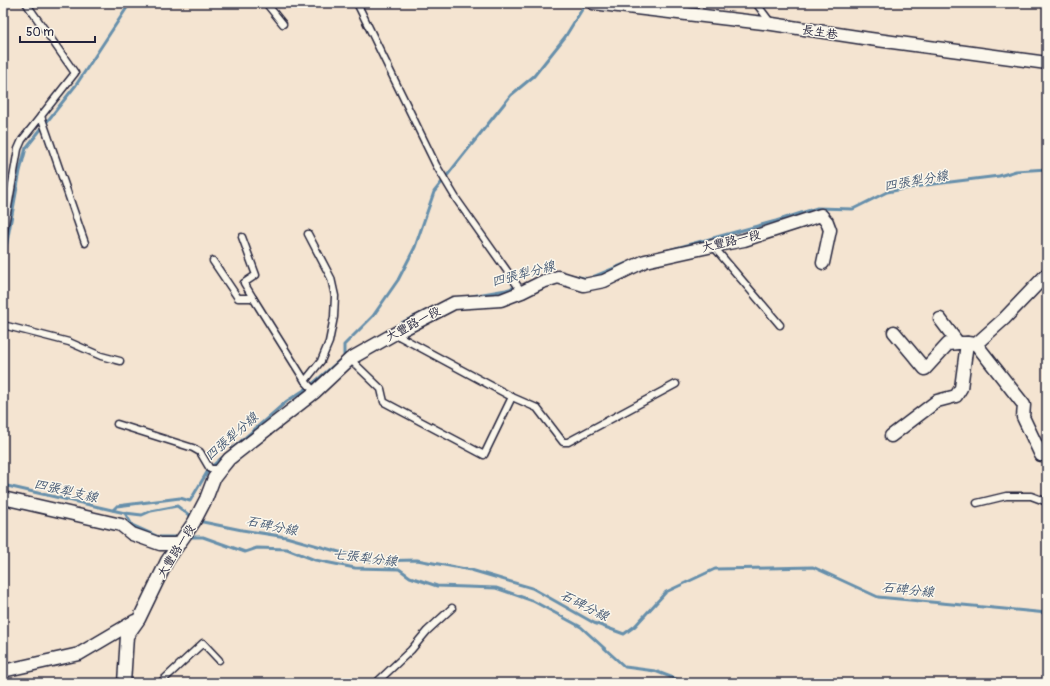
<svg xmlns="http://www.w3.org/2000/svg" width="1050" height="686" viewBox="0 0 1050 686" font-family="Pangolin,'LXGW WenKai TC',sans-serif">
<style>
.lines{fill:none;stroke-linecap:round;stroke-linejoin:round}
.stream{stroke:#668fab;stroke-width:3}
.lane-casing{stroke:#22223b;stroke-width:9}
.street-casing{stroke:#22223b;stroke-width:15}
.lane{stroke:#fbf7ec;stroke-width:6}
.street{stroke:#fbf7ec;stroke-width:12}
.labels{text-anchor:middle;stroke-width:3;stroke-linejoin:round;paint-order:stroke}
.street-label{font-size:12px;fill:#22223b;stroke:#fbf7ec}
.water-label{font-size:13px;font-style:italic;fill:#445873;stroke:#fbf7ec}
</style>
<rect width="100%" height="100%" fill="#f4e4d1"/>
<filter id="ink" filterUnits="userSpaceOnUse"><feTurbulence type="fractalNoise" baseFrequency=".025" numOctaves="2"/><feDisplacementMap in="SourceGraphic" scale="8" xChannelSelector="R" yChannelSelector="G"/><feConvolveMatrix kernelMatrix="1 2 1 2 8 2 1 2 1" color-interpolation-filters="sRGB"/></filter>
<g filter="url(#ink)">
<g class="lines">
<g class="stream">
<polyline points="665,251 776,221 817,208 853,209 887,192 926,185 999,176 1016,171 1047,169"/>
<polyline points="3,264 20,171 26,148 76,85 130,3"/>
<polyline points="566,274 588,279 627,263"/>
<polyline points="466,297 506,290 519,286"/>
<polyline points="381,335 405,321 434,307"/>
<polyline points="344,357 344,345 373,316 398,280 415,247 434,192 511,95 534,76 565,37 586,3"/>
<polyline points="3,485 125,513 142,515 151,511 177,506 193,518"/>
<polyline points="113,510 117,506 180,498 190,501 209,469 287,401 309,387 339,361"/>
<polyline points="125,513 132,525 159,537 180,537"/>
<polyline points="198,521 242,530 286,537 371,561 417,560 471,570 532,588 594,623 624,634 635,626 666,592 715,569 813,567 878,597 1047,613"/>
<polyline points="188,537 203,537 245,552 257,548 287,549 315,560 355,568 399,569 410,577 437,586 496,588 533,601 581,627 625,667 655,671 676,679 684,683"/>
</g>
<g class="lane-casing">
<g id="lane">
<polyline points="266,3 283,24"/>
<polyline points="357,3 436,165 457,200 522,292"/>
<polyline points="756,3 771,23"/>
<polyline points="41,116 85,243"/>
<polyline points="3,236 18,149 22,140 75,73 26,3"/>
<polyline points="242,237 256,275 244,283 253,298"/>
<polyline points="713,246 780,325"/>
<polyline points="213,261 238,298 253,298 305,381 315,392"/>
<polyline points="3,325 69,342 101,356 120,361"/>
<polyline points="395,334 512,397 537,408 563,442 568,442 676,384"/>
<polyline points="350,359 381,389 384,402 484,455 512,397"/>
<polyline points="305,381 321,361 329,342 334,317 335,296 331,278 308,234"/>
<polyline points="117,424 193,448 200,452 210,469 221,469"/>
<polyline points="977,503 1006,496 1031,496 1047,502"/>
<polyline points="160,683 203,643 219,660"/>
<polyline points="376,683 411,650 427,631 452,608"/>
</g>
</g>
<g class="street-casing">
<g id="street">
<polyline points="593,3 772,24 870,39 1047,63"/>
<polyline points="940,319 958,343"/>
<polyline points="894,332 925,369 948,344 958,343 967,343 976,344 1004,319 1047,274"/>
<polyline points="976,344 1024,405 1023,417 1041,455"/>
<polyline points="891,436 937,401 956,396 961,388 967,343"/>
<polyline points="3,498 121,525 132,534 160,544 178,544"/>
<polyline points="3,671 79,654 135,621"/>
<polyline points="124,683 127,636 139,619 167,561 194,522 206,499 214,478 221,469 229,459 315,392 350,359 394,334 454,303 501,300 522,292 542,282 558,277 584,285 604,281 645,261 713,246 744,240 821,215 827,222 830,230 823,263"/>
</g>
</g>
<use href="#lane" class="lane"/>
<use href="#street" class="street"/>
</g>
</g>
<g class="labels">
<g class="street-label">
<text transform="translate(820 32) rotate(9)" y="4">長生巷</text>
<text transform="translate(731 241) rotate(-13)" y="4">大豐路一段</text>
<text transform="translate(413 324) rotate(-28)" y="4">大豐路一段</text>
<text transform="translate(176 551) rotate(-58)" y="4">大豐路一段</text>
</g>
<g class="water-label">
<text transform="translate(916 180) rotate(-10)" y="5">四張犁分線</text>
<text transform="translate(523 273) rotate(-15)" y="5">四張犁分線</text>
<text transform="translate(231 436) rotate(-41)" y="5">四張犁分線</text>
<text transform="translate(66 490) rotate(13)" y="5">四張犁支線</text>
<text transform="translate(272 525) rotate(12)" y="5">石碑分線</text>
<text transform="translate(365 557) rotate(7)" y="5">七張犁分線</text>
<text transform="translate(908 589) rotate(6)" y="5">石碑分線</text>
<text transform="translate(585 605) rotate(27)" y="5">石碑分線</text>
</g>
</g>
<rect width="1050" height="686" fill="none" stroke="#fbf7ec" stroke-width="16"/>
<rect x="8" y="8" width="1034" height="670" fill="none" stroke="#22223b" stroke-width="1.5" filter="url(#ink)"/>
<path d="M20 36v6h75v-6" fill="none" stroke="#22223b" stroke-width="2"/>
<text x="26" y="36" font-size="12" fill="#22223b" stroke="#fbf7ec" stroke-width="3" paint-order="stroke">50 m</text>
</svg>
